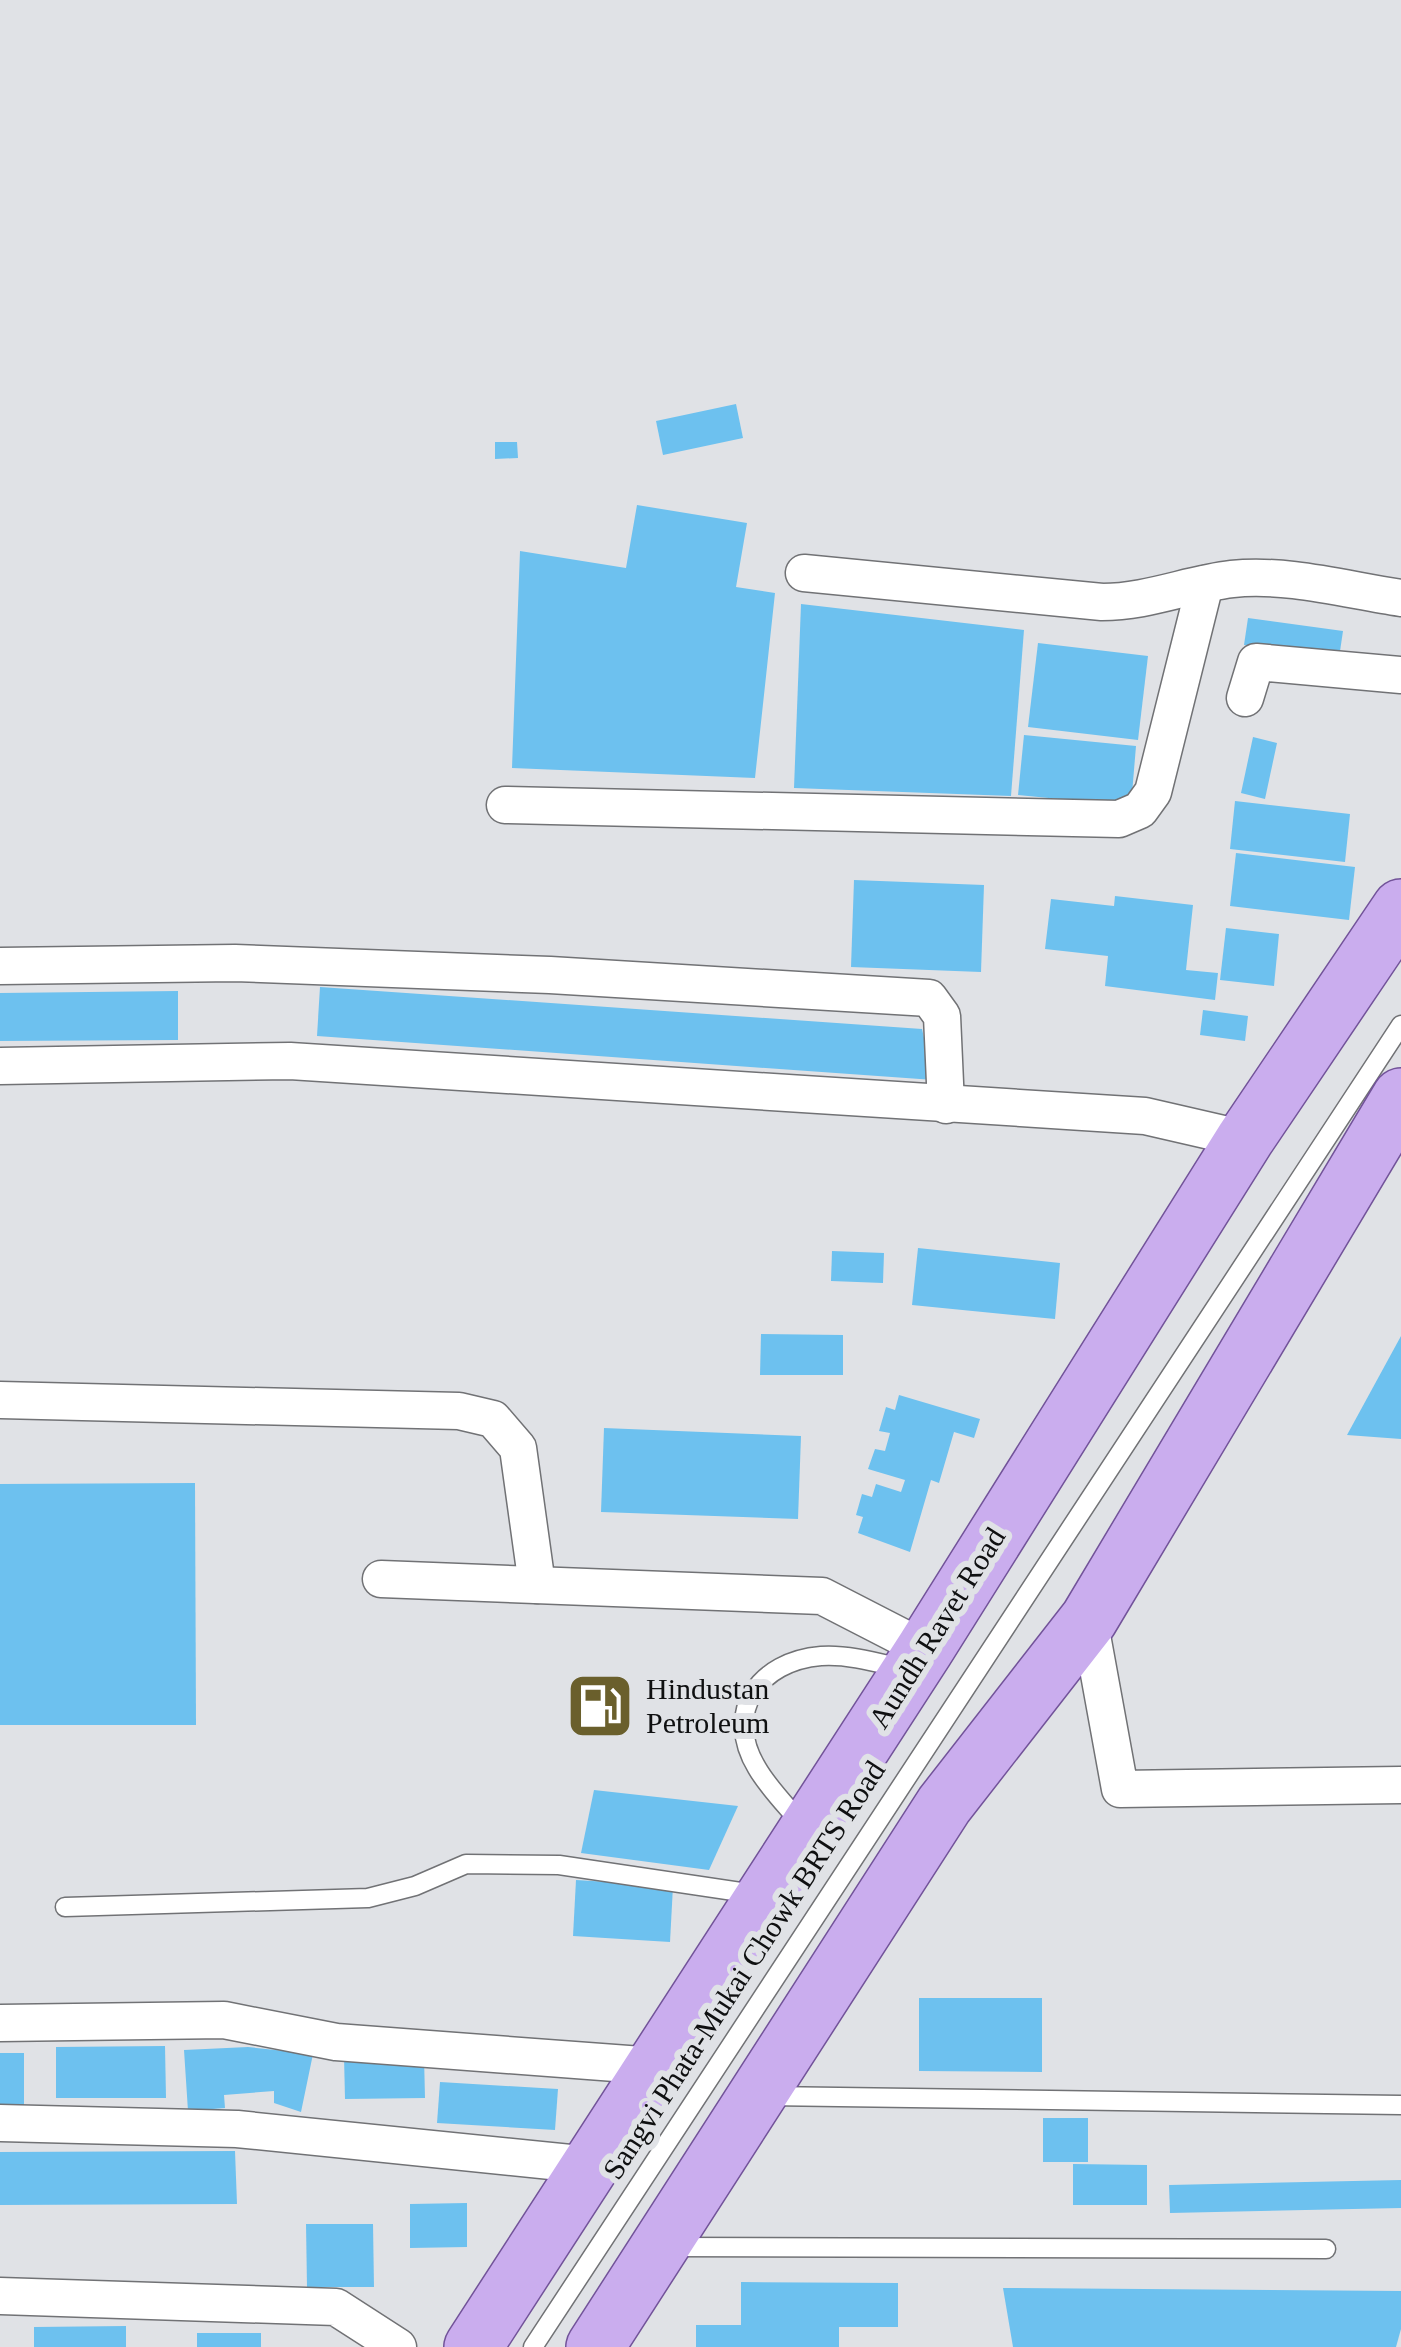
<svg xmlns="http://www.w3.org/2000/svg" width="1401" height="2347" viewBox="0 0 1401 2347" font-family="Georgia,serif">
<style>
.building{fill:#6dc1ef}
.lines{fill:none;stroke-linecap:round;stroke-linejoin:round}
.service-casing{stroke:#717275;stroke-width:21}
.minor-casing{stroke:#717275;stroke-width:39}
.primary-casing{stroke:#725399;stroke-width:60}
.service{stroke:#fff;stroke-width:18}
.minor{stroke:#fff;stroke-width:36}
.primary{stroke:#caadee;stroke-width:57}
.labels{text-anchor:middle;stroke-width:12;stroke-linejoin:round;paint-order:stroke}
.street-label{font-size:30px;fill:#0f1011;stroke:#e0e2e6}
.poi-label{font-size:30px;fill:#0f1011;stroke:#e0e2e6;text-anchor:start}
</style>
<rect width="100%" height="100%" fill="#e0e2e6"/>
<g class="building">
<polygon points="736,404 743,438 663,455 656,421"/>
<polygon points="495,442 517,442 518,458 495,459"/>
<polygon points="637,505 747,523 736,587 775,593 755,778 512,768 520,551 626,568"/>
<polygon points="801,604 1024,630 1011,796 794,788"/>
<polygon points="1248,618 1343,631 1339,658 1244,645"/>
<polygon points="1038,643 1148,656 1138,740 1028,727"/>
<polygon points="1024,735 1136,746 1131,806 1018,795"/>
<polygon points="1253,737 1277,743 1265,799 1241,793"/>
<polygon points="1235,801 1350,814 1345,862 1230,849"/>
<polygon points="1236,853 1355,867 1349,920 1230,906"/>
<polygon points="854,880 984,885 981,972 851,967"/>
<polygon points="1115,896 1193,905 1186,970 1218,973 1215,1000 1105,986 1108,956 1045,949 1051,899 1114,906"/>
<polygon points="1226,928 1279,934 1274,986 1220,980"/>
<polygon points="320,987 922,1029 934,1080 317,1036"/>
<polygon points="178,991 178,1040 0,1041 0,993"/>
<polygon points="1203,1010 1248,1016 1245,1041 1200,1035"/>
<polygon points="918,1248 1060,1263 1055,1319 912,1305"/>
<polygon points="832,1251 884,1253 883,1283 831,1281"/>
<polygon points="761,1334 843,1335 843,1375 760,1375"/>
<polygon points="1401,1336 1401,1439 1347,1435"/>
<polygon points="899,1395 980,1419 974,1438 954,1432 939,1483 931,1480 910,1552 858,1533 863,1517 856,1515 862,1494 872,1497 876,1484 901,1492 905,1480 868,1469 875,1449 885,1451 890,1433 879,1431 886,1407 895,1410"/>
<polygon points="604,1428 801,1436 798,1519 601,1512"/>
<polygon points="195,1483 196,1725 0,1725 0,1484"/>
<polygon points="594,1790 738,1806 709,1870 581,1853"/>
<polygon points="576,1880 673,1886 670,1942 573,1936"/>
<polygon points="919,1998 1042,1998 1042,2072 919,2071"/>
<polygon points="165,2046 166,2098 56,2098 56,2047"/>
<polygon points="248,2047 313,2054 301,2112 274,2103 274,2091 224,2095 225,2108 188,2111 184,2050"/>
<rect x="0" y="2053" width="24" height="52"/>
<polygon points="344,2056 424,2056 425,2098 345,2099"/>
<polygon points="440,2082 558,2089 555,2130 437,2123"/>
<rect x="1043" y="2118" width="45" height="44"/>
<polygon points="235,2151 237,2204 0,2205 0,2152"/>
<polygon points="1073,2164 1147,2165 1147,2205 1073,2205"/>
<polygon points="1401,2180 1401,2208 1170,2213 1169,2185"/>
<polygon points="467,2203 467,2247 410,2248 410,2204"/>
<polygon points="306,2224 373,2224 374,2287 307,2287"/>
<polygon points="741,2282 898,2283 898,2327 839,2327 839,2347 696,2347 696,2325 741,2325"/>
<polygon points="1003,2288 1401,2291 1401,2329 1396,2347 1013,2347"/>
<polygon points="126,2326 126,2347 34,2347 34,2327"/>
<rect x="197" y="2333" width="64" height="14"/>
</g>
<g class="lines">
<g class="service-casing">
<g id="service">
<path d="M804 1827C789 1808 769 1789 757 1768 723 1712 759 1661 821 1656 848 1654 879 1663 905 1669"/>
<polyline points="65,1907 368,1898 415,1886 466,1864 559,1865 754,1894"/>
<polyline points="767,2096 1401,2105"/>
<polyline points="670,2247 1326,2249"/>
<polyline points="533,2347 1401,1025"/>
</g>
</g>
<g class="minor-casing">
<g id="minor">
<path d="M804 573 1102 602C1148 602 1188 584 1232 579 1287 573 1347 590 1401 598"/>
<polyline points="1245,698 1256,662 1401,675"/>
<polyline points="505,805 1119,819 1140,810 1153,792 1205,584"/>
<polyline points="0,966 235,963 550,975 929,998 942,1016 946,1105"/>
<polyline points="0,1066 290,1061 1145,1116 1245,1139"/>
<polyline points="0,1400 459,1411 493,1419 518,1448 537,1585"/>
<polyline points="381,1579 822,1596 925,1649"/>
<polyline points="1089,1619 1120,1789 1401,1785"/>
<polyline points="0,2023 224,2020 336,2042 655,2066"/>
<polyline points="0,2123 237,2129 590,2165"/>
<polyline points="0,2296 336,2307 398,2347"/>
</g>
</g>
<g class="primary-casing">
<g id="primary">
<polyline points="473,2347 925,1649 1245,1139 1401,908"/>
<polyline points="595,2347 944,1805 1089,1619 1401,1097"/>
</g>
</g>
<use href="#service" class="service"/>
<use href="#minor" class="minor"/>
<use href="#primary" class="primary"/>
</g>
<defs>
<g id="fuel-square" transform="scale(3.45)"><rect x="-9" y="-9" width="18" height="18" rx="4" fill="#6a5f2c" stroke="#e0e2e6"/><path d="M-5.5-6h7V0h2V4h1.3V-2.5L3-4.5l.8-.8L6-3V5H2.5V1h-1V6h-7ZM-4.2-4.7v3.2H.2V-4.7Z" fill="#fff"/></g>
</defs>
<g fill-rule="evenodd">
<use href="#fuel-square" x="600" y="1706"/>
</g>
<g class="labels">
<g class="street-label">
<text transform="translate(937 1628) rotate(-58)" y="10">Aundh Ravet Road</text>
<text transform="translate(744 1970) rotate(-57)" y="10">Sangvi Phata-Mukai Chowk BRTS Road</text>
</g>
<g class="poi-label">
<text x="646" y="1699">Hindustan<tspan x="646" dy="34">Petroleum</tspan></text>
</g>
</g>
</svg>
